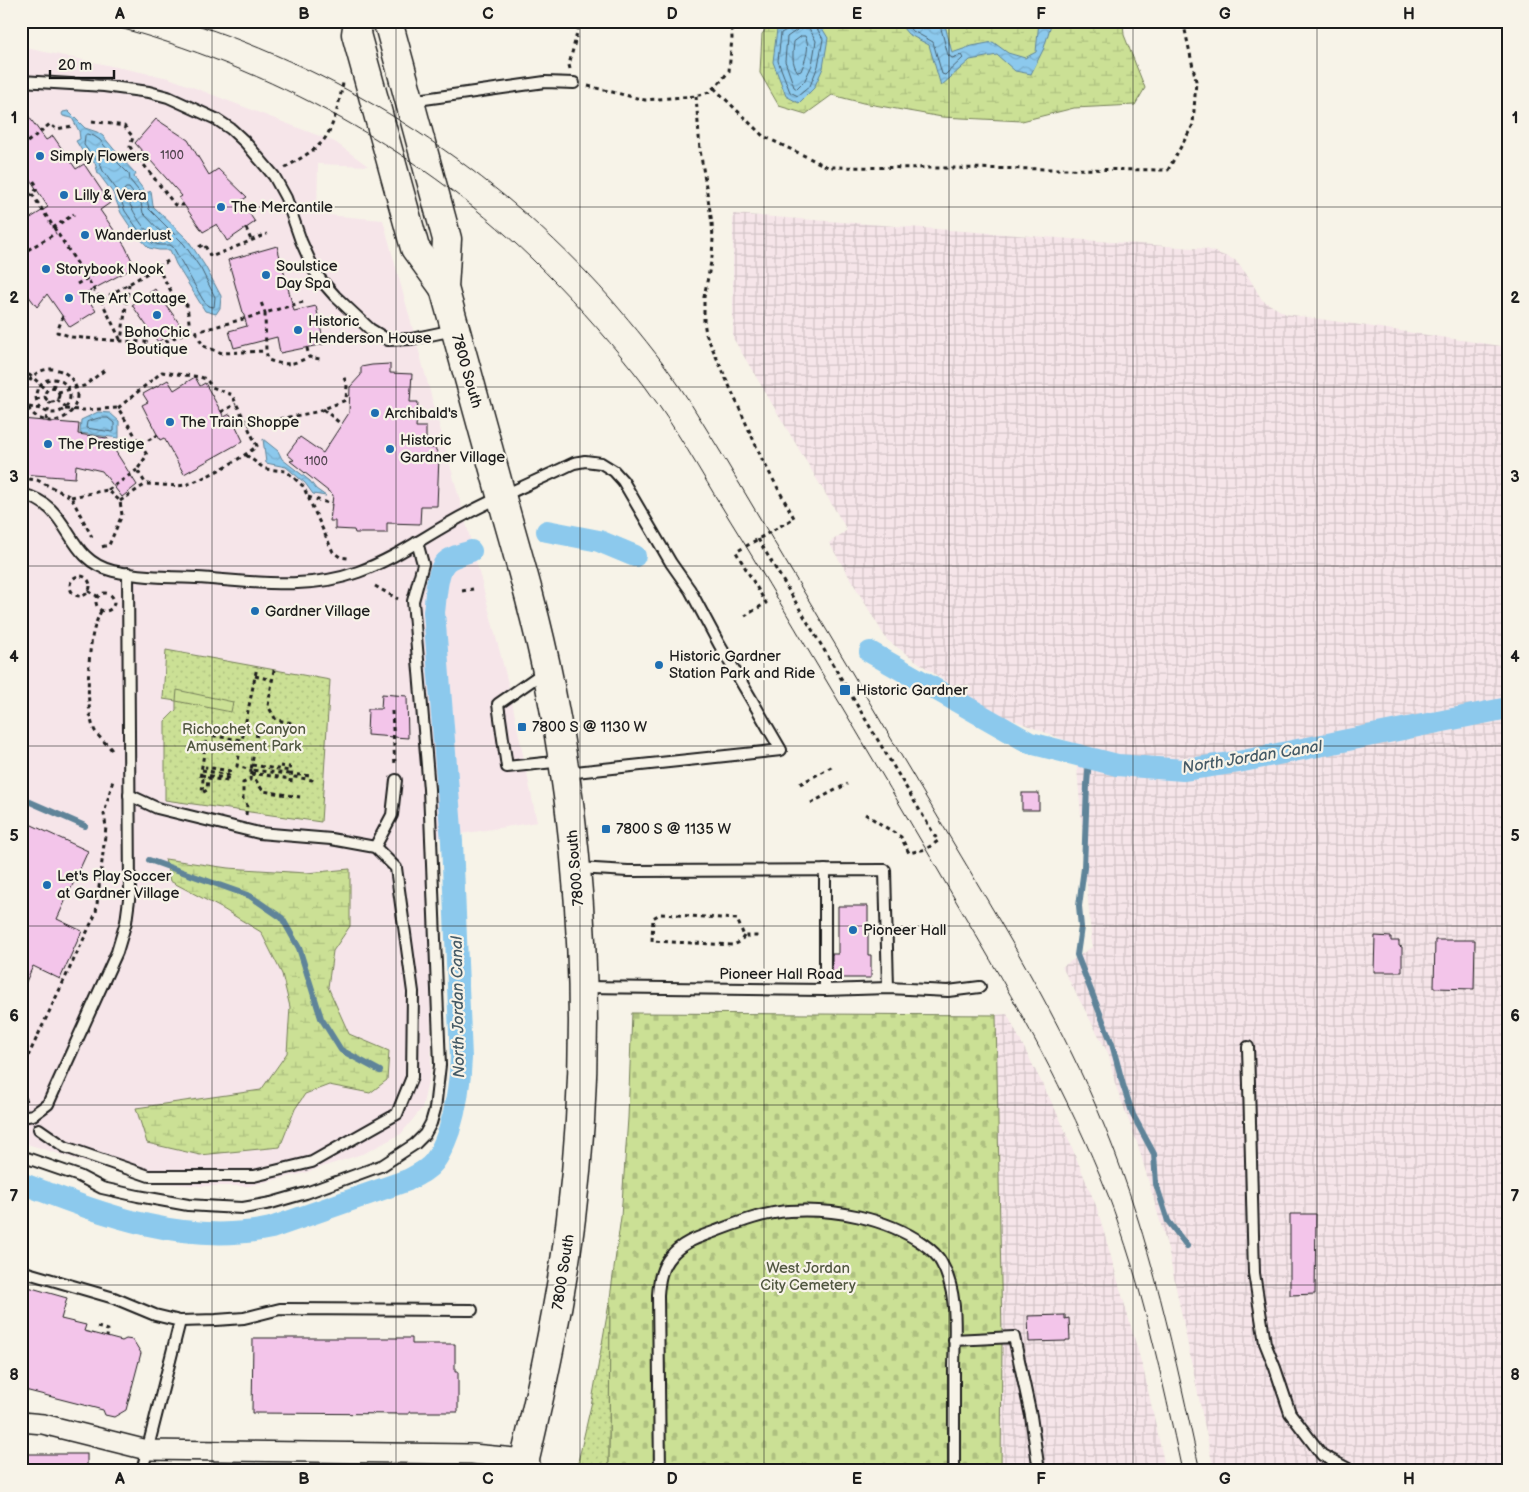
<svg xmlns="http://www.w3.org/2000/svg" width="1529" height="1492" viewBox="0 0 1529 1492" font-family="'Balsamiq Sans',sans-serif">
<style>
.built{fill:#f6e5e9}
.industrial{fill:url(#industrial-grid)}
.green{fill:url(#green-dots);stroke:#747e58}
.wetland{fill:url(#wetland-marsh);stroke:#747e58}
.cemetery{fill:url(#cemetery-stones);stroke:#747e58}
.pitch{fill:#cbe095;stroke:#747e58}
.water{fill:url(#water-waves);stroke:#5f8499}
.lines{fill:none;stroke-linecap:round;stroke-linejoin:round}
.shore{stroke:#496170;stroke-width:1}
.stream{stroke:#5f8499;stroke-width:6}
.canal{stroke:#8cc9ed;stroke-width:22}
.building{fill:#f3c5ea;stroke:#1c1c1c}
.service-casing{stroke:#1c1c1c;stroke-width:14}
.minor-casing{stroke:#1c1c1c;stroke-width:22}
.primary-casing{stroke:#1c1c1c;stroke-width:31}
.path{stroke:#1c1c1c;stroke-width:3;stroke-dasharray:4 4;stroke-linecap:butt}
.service{stroke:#f7f3e8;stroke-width:10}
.minor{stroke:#f7f3e8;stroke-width:19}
.primary{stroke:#f7f3e8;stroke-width:28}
.tram{stroke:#1c1c1c;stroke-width:1}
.grid{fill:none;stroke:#1c1c1c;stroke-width:1;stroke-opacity:0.55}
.poi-dot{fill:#1f6fb2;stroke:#f7f3e8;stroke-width:2}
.labels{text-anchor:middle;stroke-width:4.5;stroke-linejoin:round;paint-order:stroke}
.number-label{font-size:12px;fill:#524650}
.poi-label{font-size:15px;fill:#1c1c1c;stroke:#f7f3e8;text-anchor:start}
.street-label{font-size:15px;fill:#1c1c1c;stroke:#f7f3e8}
.park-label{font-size:15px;fill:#515740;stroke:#f7f3e8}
.water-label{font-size:16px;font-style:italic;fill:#435965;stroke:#f7f3e8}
.neatline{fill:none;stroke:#1c1c1c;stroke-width:2}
.grid-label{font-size:16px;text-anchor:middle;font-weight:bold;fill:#1c1c1c}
</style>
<defs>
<pattern id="industrial-grid" width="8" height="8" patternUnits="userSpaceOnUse" patternTransform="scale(1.25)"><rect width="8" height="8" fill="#f6e5e9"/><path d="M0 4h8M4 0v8" fill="none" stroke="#d2c4c7"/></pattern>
<pattern id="green-dots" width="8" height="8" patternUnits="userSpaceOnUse" patternTransform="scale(1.25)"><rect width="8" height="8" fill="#cbe095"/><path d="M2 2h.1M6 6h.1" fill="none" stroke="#aec080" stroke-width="1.8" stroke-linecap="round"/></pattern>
<pattern id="wetland-marsh" width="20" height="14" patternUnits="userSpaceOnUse" patternTransform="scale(1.25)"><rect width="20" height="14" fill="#cbe095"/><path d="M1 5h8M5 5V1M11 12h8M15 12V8" fill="none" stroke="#aec080"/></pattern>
<pattern id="cemetery-stones" width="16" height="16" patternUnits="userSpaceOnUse" patternTransform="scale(1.25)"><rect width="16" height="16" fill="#cbe095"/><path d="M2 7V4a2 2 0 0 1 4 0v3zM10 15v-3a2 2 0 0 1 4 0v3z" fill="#aec080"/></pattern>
<pattern id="water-waves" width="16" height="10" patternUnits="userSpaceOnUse" patternTransform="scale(1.25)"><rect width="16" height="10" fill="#8cc9ed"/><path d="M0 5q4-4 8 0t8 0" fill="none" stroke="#78accb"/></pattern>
</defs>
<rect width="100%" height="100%" fill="#f7f3e8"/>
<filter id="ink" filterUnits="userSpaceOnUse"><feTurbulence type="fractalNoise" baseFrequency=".02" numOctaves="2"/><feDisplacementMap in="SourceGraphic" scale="10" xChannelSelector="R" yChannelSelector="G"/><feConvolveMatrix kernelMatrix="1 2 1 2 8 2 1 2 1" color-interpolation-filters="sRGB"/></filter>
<g filter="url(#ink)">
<polygon class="built" points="21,47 169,78 335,142 368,166 318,164 317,214 383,220 469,534 509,687 537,822 430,839 431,1069 422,1108 401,1134 365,1153 301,1174 248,1186 204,1186 149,1182 21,1142"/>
<g class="industrial">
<polygon points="733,214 1207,249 1235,260 1248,276 1262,300 1286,314 1508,347 1508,1471 1214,1471 1168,1249 1138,1145 1115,1084 1109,1055 1062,967 1092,947 1075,744 1000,715 943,680 887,640 829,543 847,530 733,338"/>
<polygon points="1007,1014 1061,1121 1097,1208 1144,1372 1166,1471 1001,1471 1002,1336 996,1015"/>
</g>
<g class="green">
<polygon points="166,650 330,680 321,822 165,800 165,721 176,710 176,701 163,699"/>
<polygon points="610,1298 609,1471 576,1471 592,1401"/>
</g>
<g class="wetland">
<polygon points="777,21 1123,21 1124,35 1145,88 1135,105 1074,108 1022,121 942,117 863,103 832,95 806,114 779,106 760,73 762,34 769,25"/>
<polygon points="165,859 228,868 306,873 350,869 350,926 333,951 328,987 349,1034 389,1051 387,1080 370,1093 329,1085 305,1094 295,1109 280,1147 200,1155 147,1143 136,1108 261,1090 287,1053 290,1007 282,974 261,932 223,909 170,881"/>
</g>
<polygon class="cemetery" points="632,1013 996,1015 1002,1336 1001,1471 609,1471 610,1298 621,1217 628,1118"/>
<polygon class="pitch" points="177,690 233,702 231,712 176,701"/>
<g class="water">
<polygon points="796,21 813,21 819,23 828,38 823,68 814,88 799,103 786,96 773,62 777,29 789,23"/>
<polygon points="897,21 944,21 952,53 972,46 993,42 1008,53 1025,58 1036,52 1039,21 1052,21 1044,48 1031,74 1015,71 997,55 970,60 941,86 929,45 908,34"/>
<polygon points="68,111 85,128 97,132 103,136 122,159 136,174 134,177 146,193 151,191 153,206 188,240 205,266 221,296 220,308 216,314 205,311 176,264 170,250 159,250 149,248 133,231 121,213 113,193 98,173 95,163 86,157 76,141 80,139 79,131 72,118 63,116 62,114 63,112"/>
<polygon points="98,412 110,413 119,421 119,438 80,433 81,420"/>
<polygon points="263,439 278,451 282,459 310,481 316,489 326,496 313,494 305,483 286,467 266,463"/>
</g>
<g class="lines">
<g class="shore">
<polyline points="793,21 792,27 781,33 778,61 790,92 798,96 810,86 818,66 823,39 815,25 814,21"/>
<polyline points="799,21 797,30 787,37 785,61 794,87 797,89 804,82 812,65 816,41 809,28 808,21"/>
<polyline points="903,21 911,30 933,42 942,74 945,75 963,58 961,55 952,58 948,55 939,21"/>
<path d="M802 36H805C811 46 805 61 801 71L798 72C791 63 793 53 794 42Z"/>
<polygon points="87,134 94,136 100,140 118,163 129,174 130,180 142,195 147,199 149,209 184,244 201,269 215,297 214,307 208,306 203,300 173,247 170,245 160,245 152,243 137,228 125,211 117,190 103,171 99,161 90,153 84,145 85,136"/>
<path d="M126 188H129L141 203 143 213 164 235V239C145 240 130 205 124 191Z"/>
<polygon points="99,418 108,418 114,423 114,431 112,432 86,428 87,422"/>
</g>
<g class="stream">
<polyline points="1089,758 1087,785 1084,868 1079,906 1081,927 1077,955 1112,1044 1123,1085 1133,1115 1154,1154 1156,1184 1168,1221 1187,1246"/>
<polyline points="21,798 85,826"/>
<polyline points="149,860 250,896 282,918 299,948 321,1018 341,1050 380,1071"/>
</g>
<g class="canal">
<polyline points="547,531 599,541 635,556"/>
<polyline points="870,652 1030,743 1117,765 1183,770 1238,762 1508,708"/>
<path d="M21 1183C100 1213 185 1247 271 1228L408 1180C417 1175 427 1171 434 1162 441 1153 445 1142 449 1131 457 1105 460 1085 461 1058L452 842 434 612C436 599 436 571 446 562 452 556 464 554 471 551"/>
</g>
</g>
<g class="building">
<polygon points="21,106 46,140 53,136 76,169 84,164 110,203 100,210 125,246 135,267 84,294 96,311 70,327 47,294 37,307 21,286 21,224 48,207 28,176 21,180"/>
<polygon points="156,119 188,140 209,175 218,169 247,197 241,201 255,222 227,241 217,224 203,232 179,198 182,196 135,143"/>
<polygon points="277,246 294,311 316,306 324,344 280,353 277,337 234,348 229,331 247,326 228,260"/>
<polygon points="155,289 181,326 158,342 132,305"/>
<polygon points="390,364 390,373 412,374 410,402 418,402 416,427 426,427 426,448 435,448 439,456 437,506 421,506 420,524 387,523 387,533 355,533 354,530 335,529 335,521 330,521 333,495 290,461 294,460 287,454 300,437 323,453 349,413 350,387 361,375 361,367 372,365"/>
<polygon points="195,377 200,386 205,383 224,417 230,414 243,441 184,474 164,438 160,440 142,405 148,402 143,394 168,380 174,390"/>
<polygon points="21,419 79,424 78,434 107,438 137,485 122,497 102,471 76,465 75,478 21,474"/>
<polygon points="382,694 407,696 408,738 367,735 368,709 381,709"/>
<rect x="1022" y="793" width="17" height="17"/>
<polygon points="21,820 88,851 57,919 82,931 60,979 33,966 21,993"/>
<polygon points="838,906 868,906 868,955 871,955 871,978 832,978 832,954 838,954"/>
<polygon points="1375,936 1391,937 1391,941 1399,941 1399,946 1402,947 1402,972 1374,972"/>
<polygon points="1435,940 1475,940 1474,989 1434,988"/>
<polygon points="1290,1214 1316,1214 1315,1294 1290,1295"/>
<polygon points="21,1285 67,1298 61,1319 86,1325 84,1331 122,1341 126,1339 133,1340 141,1353 126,1410 114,1417 105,1415 103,1410 21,1389"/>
<polygon points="1065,1315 1065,1319 1069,1318 1070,1340 1066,1340 1066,1341 1029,1342 1028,1316"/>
<polygon points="253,1338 412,1338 412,1344 455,1344 455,1372 458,1372 458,1412 409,1412 409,1414 252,1413"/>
<rect x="21" y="1454" width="66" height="17"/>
</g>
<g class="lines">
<g class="service-casing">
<g id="service">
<polyline points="21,81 104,86 149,92 168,97 216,119 231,129 245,142 274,176 286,198 301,241 314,270 320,279 335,296 370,329 388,340 411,339 454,330"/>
<polyline points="410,101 545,82 574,83"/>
<path d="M21 494C73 505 63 559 113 571 140 577 169 577 196 578 249 581 307 591 358 572 397 558 431 532 468 513 502 495 539 480 574 463L585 461 601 463 614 471 623 481 671 563 690 590 719 644 781 750 566 773"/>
<polyline points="544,672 498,704 507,767 563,761"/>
<polyline points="375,847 392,815 396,780"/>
<polyline points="578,868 628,871 885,870 888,988"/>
<polyline points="825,870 825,990"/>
<polyline points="583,987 825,990 888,988 948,991 980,987"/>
<polyline points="1248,1047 1254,1273 1265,1343 1275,1368 1290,1413 1322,1455 1352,1471"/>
<polyline points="21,1117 33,1115 48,1104 117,952 126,922 130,892 128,573"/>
<polyline points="39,1129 65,1147 149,1176 254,1176 312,1162 397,1114 412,1077 413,992 396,868 375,847 331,839 259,833 157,808 129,795"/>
<polyline points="21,1156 79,1176 102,1188 138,1196 188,1205 221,1207 243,1208 271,1203 306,1193 383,1165 415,1144 425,1134 431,1123 435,1109 440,1065 429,789 413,601 423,564 417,542"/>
<polyline points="21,1271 114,1298 155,1315 180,1321 142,1471"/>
<polyline points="180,1321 216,1320 244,1318 280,1309 472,1310"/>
<polyline points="954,1340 1014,1337 1031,1416 1039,1471"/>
<path d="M660 1471 658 1295C659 1281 661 1267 671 1256 682 1242 700 1237 716 1231 740 1222 763 1213 789 1211 833 1208 886 1218 922 1243 929 1248 937 1254 941 1262 960 1295 954 1336 954 1373 954 1405 954 1438 954 1471"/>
</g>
</g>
<g class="minor-casing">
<polyline id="minor" points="21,1422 43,1424 147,1450 472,1454 525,1459"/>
</g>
<g class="primary-casing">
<g id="primary">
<polyline points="358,21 356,34 415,248 444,288"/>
<path d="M386 21 389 25 447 239 444 288C464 363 485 438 506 513 522 569 538 625 549 681 584 855 593 1042 571 1218 561 1299 544 1379 525 1459L526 1471"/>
</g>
</g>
<g class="path">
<polyline points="570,69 569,65 580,21"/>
<polyline points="588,86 645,100 696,96 709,92 720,82 729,71 732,38 731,21"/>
<polyline points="714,88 763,136 828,167 1168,170 1193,125 1196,81 1183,21"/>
<polyline points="696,96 700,150 712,223 713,238 712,257 704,297 704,321 706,334 762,459 794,518 736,552 766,603 745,616"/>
<polyline points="92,121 124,126 133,137 130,147 175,205 184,205"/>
<polyline points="21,147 50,124 56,129 72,126"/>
<path d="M285 168C297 160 313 152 323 141 334 128 340 99 343 83"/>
<path d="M21 185C23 179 28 178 33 180L37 186C36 193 31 196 25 194L21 189"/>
<polyline points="32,194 101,300 170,260"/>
<polyline points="53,228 74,214"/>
<polyline points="246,228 251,240"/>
<polyline points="199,247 204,244 211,257 267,234"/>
<polyline points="21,254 56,233"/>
<polyline points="157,267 177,301 187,305 190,330 196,332 265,313 261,302"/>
<polyline points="77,284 102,270"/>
<polyline points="129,284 121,341 146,342 151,346 157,346 190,330"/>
<polyline points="101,300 121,341"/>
<path d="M303 302 265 313 266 351 268 360C286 366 292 365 309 357L320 359"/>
<polyline points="63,316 57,332 72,337 121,341"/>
<polyline points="196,332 203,346 222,353 266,351"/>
<polyline points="169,334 173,338"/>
<polyline points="307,348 309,357"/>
<circle cx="51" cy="395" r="26"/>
<path d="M21 371C34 376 37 382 47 391"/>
<circle cx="53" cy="396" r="17"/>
<polyline points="53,388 56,378"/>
<circle cx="52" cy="395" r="7"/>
<polyline points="58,392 84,386 106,369"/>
<polyline points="36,399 46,397"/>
<polyline points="57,400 66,407"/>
<polyline points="21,406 43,409"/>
<polyline points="118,408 162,372 200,377 206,379 212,387 232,395 247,425 316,412 346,400 347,385 343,375"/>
<path d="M65 409 83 410 118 408 147 455 137 470 146 484C157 484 175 487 185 485 205 479 241 459 257 446L247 425"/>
<polyline points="323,409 341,424"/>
<polyline points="221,412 236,404"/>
<polyline points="46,420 50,401"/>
<polyline points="141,444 158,435"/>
<polyline points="246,455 265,469 286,471 303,486 333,552 340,557 348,558"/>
<polyline points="29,479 37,480 71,497 92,537"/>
<polyline points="108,490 137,470"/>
<polyline points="71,497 108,490 120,501 122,515 109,545 101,547"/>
<polyline points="308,497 332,504"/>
<polyline points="120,501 146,484"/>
<polyline points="758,539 938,841 926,849 909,853 901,837 865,814"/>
<circle cx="80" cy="586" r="10"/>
<polyline points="375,586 398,599"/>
<polyline points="88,591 97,596"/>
<polyline points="462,591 473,589"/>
<circle cx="105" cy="602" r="9"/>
<path d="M101 611C98 617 96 623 94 629 88 649 85 710 94 729 97 736 106 743 111 749L112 752"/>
<polyline points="274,670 268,706 276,720 294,723"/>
<polyline points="255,676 272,680"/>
<polyline points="392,711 395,766"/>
<polyline points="257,733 251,770 289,774 290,771"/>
<polyline points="242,740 237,766 251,770 250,780 243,783 243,799 247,805 246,815"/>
<polyline points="252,765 290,771 290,767"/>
<polyline points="280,766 290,767"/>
<polyline points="202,770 229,775 231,771 205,767"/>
<polyline points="251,773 285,778 285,780 294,781 295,777 312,780 313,776"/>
<polyline points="251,773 263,791 300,797"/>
<polyline points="289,774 313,776"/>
<polyline points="201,775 229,778 228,781 208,778 207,790 202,793 203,779 200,778 207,735 242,740 257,667"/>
<polyline points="800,784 835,765"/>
<polyline points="811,803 847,784"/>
<polyline points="744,936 740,942 733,945 652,941 653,918 660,914 737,919 744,936 761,936"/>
<polyline points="21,1071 96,913 106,827 104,814 113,780"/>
<polyline points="21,1091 27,1101"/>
<polyline points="97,1327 108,1330 107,1337"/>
</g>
<use href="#service" class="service"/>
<use href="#minor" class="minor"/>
<use href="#primary" class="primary"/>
<g class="tram">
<path d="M93 21C254 60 413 144 532 259 568 294 602 332 634 372 665 411 691 455 717 499 752 555 786 613 820 670 867 749 914 828 960 908 1015 1001 1068 1094 1108 1195 1142 1284 1162 1378 1182 1471"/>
<path d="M185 21C347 72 498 171 610 298 635 327 659 356 680 387 694 408 707 430 720 451 793 574 866 696 939 819 999 920 1062 1021 1106 1130 1151 1240 1175 1356 1200 1471"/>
</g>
</g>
</g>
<path class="grid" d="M212 21V1471M396 21V1471M580 21V1471M764 21V1471M949 21V1471M1133 21V1471M1317 21V1471M21 207H1508M21 387H1508M21 566H1508M21 746H1508M21 926H1508M21 1105H1508M21 1285H1508"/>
<g class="poi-dot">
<circle cx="40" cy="156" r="5"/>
<circle cx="64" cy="195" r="5"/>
<circle cx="221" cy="207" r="5"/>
<circle cx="85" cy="235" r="5"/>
<circle cx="46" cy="269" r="5"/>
<circle cx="266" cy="275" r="5"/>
<circle cx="69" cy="298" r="5"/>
<circle cx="157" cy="315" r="5"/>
<circle cx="298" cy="330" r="5"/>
<circle cx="375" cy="413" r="5"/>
<circle cx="170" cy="422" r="5"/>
<circle cx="48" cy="444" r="5"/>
<circle cx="390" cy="449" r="5"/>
<circle cx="255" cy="611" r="5"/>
<circle cx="659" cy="665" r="5"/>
<rect x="839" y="684" width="12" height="12" rx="2.5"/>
<rect x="517" y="722" width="10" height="10" rx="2.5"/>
<rect x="601" y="824" width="10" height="10" rx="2.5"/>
<circle cx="47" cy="885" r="5"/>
<circle cx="853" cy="930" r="5"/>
</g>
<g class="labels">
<g class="number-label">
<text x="172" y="159">1100</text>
<text x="316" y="465">1100</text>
</g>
<g class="poi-label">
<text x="50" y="161">Simply Flowers</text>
<text x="74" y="200">Lilly &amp; Vera</text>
<text x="231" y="212">The Mercantile</text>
<text x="95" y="240">Wanderlust</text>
<text x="276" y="271">Soulstice<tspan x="276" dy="17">Day Spa</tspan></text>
<text x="56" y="274">Storybook Nook</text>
<text x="79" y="303">The Art Cottage</text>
<text x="308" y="326">Historic<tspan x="308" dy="17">Henderson House</tspan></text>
<text x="157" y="337" text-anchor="middle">BohoChic<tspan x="157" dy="17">Boutique</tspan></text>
<text x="385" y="418">Archibald's</text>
<text x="180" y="427">The Train Shoppe</text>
<text x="400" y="445">Historic<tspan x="400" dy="17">Gardner Village</tspan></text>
<text x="58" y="449">The Prestige</text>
<text x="265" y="616">Gardner Village</text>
<text x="669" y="661">Historic Gardner<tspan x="669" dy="17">Station Park and Ride</tspan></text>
<text x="856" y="695">Historic Gardner</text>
<text x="532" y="732">7800 S @ 1130 W</text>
<text x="616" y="834">7800 S @ 1135 W</text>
<text x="57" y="881">Let's Play Soccer<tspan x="57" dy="17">at Gardner Village</tspan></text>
<text x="863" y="935">Pioneer Hall</text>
</g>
<g class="street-label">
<text transform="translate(467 371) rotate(74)" y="5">7800 South</text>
<text transform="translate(575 868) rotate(-95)" y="5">7800 South</text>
<text x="781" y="979">Pioneer Hall Road</text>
<text transform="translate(563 1272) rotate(-81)" y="5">7800 South</text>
</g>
<g class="park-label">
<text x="244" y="734">Richochet Canyon<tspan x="244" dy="17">Amusement Park</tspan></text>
<text x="808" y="1273">West Jordan<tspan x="808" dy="17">City Cemetery</tspan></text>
</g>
<g class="water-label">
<text transform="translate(1252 756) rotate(-9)" y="6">North Jordan Canal</text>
<text transform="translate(457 1007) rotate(-91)" y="6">North Jordan Canal</text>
</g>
</g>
<rect width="1529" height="1492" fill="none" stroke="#f7f3e8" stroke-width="55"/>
<path d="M50 70v8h64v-8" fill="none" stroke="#1c1c1c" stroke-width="2.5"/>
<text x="58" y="70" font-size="15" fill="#1c1c1c" stroke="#f7f3e8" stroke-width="4" paint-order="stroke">20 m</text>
<rect x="28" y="28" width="1474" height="1436" class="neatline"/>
<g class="grid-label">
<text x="120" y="19">A</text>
<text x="304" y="19">B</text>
<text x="488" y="19">C</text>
<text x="672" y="19">D</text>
<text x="857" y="19">E</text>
<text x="1041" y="19">F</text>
<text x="1225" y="19">G</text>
<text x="1409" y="19">H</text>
<text x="14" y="123">1</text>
<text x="1515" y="123">1</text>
<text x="14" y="303">2</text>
<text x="1515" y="303">2</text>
<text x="14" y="482">3</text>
<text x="1515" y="482">3</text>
<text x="14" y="662">4</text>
<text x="1515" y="662">4</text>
<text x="14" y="841">5</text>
<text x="1515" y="841">5</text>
<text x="14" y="1021">6</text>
<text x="1515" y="1021">6</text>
<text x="14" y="1201">7</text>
<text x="1515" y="1201">7</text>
<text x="14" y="1380">8</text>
<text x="1515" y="1380">8</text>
<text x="120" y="1484">A</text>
<text x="304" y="1484">B</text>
<text x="488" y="1484">C</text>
<text x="672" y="1484">D</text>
<text x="857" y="1484">E</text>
<text x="1041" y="1484">F</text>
<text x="1225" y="1484">G</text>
<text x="1409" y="1484">H</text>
</g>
</svg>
